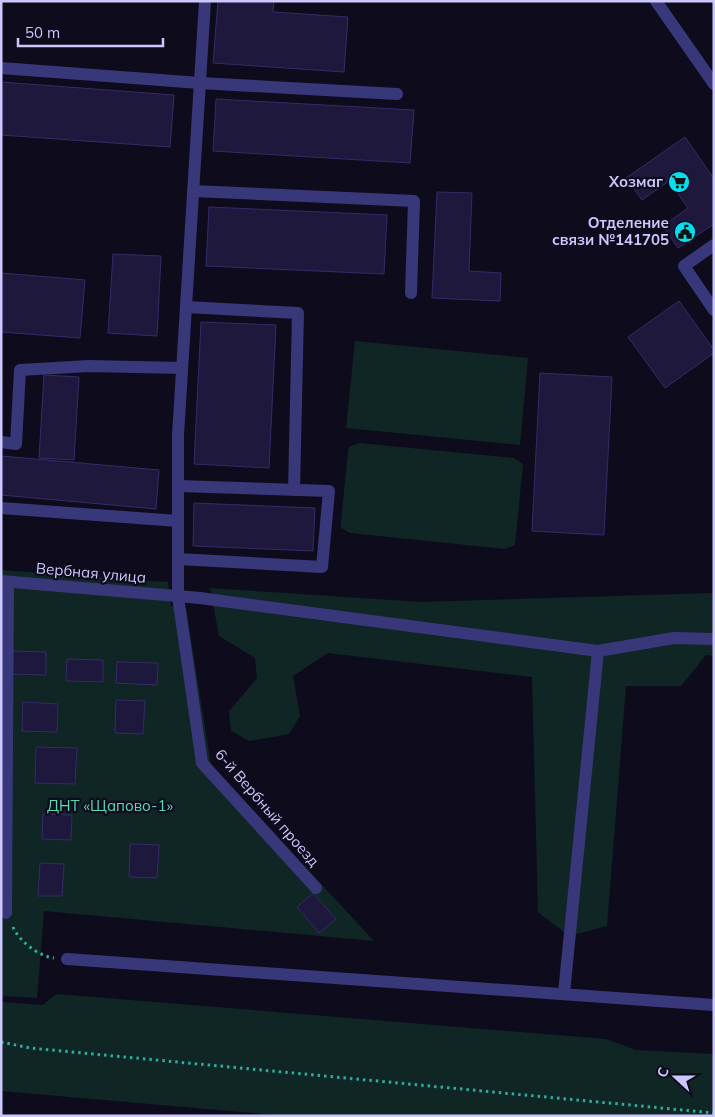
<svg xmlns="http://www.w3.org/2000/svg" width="715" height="1117" viewBox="0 0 715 1117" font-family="Mulish,sans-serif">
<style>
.green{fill:#0f2624}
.building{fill:#1e183d;stroke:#352b68}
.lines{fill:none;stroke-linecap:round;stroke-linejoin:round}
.path{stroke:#2fab9f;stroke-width:3;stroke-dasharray:2.5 4;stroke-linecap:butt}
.minor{stroke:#38377a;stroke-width:12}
.labels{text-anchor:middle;stroke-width:4.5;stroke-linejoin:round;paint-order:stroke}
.poi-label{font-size:15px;font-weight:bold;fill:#ccc8fe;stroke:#0e0c1c;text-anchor:end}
.street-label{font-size:15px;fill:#ccc8fe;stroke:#0e0c1c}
.park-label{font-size:15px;fill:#57dbb5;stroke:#0e0c1c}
</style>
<rect width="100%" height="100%" fill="#0e0c1c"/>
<g class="green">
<polygon points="355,341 528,358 520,445 346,428"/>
<polygon points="359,443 504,457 514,458 523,464 515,545 505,549 350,533 341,528 341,522 348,452 349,447"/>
<polygon points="1,570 168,582 171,606 186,608 211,765 374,941 44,911 37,998 1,996"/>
<polygon points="210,588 421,602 714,593 714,656 706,655 681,686 626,686 607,926 569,936 538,912 532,677 328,653 293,676 300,716 289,734 249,741 231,731 229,711 257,678 255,658 219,636"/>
<polygon points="56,994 606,1039 636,1050 714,1054 714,1116 286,1116 1,1091 1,1002 43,1005"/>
</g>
<g class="building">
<polygon points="218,1 274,1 273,12 348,17 344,72 213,63"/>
<polygon points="1,82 174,95 170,147 1,135"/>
<polygon points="216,99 414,110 410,163 213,151"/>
<polygon points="685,137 714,179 714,224 678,248 663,226 688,208 669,181 642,200 626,178"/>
<polygon points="437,192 472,193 469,271 501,273 500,301 432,298"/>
<polygon points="209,207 387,215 384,274 206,266"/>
<polygon points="113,254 161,256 157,336 108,333"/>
<polygon points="1,273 85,280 80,338 1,332"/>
<polygon points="679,301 714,350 714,353 665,388 628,337"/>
<polygon points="201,322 276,325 269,468 194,464"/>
<polygon points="540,373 612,377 604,535 532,531"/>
<polygon points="44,375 79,377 74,460 39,458"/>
<polygon points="1,456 159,470 156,509 1,495"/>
<polygon points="194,503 315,508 313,551 193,546"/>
<polygon points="12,651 46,652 46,675 11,674"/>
<polygon points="67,659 103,660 103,682 66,681"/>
<polygon points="117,662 158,663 157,685 116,683"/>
<polygon points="116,700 145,701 143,734 115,733"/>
<polygon points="23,702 58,704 57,732 22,731"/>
<polygon points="36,747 77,748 75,784 35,783"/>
<polygon points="43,814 72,815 71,840 42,839"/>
<polygon points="130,844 159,845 157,878 129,877"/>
<polygon points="40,863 64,864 62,896 38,896"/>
<polygon points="313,893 336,919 319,933 297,907"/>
</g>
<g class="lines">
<g class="path">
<path d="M13 927C19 941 38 956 54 958"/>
<polyline points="1,1042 30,1048 714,1113"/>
</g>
<g class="minor">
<polyline points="205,1 178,435 178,597 202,763 316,888"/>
<polyline points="656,1 714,84"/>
<polyline points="1,68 200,83 397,94"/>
<polyline points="193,191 414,201 411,293"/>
<polyline points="714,245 684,266 714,310"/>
<polyline points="186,307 298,313 294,490"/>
<polyline points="1,442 16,444 20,370 89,366 182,368"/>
<polyline points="1,508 178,521"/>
<polyline points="178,559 322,567 329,491 178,486"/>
<polyline points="1,581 200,598 598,651 674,638 714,639"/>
<polyline points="6,913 8,582"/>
<polyline points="67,959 714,1005"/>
<polyline points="564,993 598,651"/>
</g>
</g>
<defs>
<g id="supermarket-disc" transform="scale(1.125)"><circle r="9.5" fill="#05deed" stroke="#0e0c1c"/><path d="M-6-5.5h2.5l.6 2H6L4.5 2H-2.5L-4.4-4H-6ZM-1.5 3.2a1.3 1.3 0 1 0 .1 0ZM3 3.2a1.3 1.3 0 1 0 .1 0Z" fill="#111"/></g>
<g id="civic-disc" transform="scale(1.125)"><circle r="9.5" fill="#05deed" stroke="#0e0c1c"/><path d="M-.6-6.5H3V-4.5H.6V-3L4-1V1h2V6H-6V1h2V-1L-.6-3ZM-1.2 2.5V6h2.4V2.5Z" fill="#111"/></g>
</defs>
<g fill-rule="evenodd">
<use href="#supermarket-disc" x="679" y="182"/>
<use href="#civic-disc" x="685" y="232"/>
</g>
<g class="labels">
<g class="poi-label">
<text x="663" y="187">Хозмаг</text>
<text x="669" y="228">Отделение<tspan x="669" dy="17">связи №141705</tspan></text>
</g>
<g class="street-label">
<text transform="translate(91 573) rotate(5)" y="5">Вербная улица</text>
<text transform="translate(267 808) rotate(49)" y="5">6-й Вербный проезд</text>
</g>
<g class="park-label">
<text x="110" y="811">ДНТ «Щапово-1»</text>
</g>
</g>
<rect width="715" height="1117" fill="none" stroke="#ccc8fe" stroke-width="5"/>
<g transform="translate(675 1077) rotate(291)" stroke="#0e0c1c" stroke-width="4" paint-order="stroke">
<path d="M0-4L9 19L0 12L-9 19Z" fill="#ccc8fe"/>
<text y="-8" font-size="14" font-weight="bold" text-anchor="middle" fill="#ccc8fe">С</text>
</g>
<path d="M18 38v8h145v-8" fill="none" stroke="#ccc8fe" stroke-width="2.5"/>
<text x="25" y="38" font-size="15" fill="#ccc8fe" stroke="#0e0c1c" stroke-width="4" paint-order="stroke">50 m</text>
</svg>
